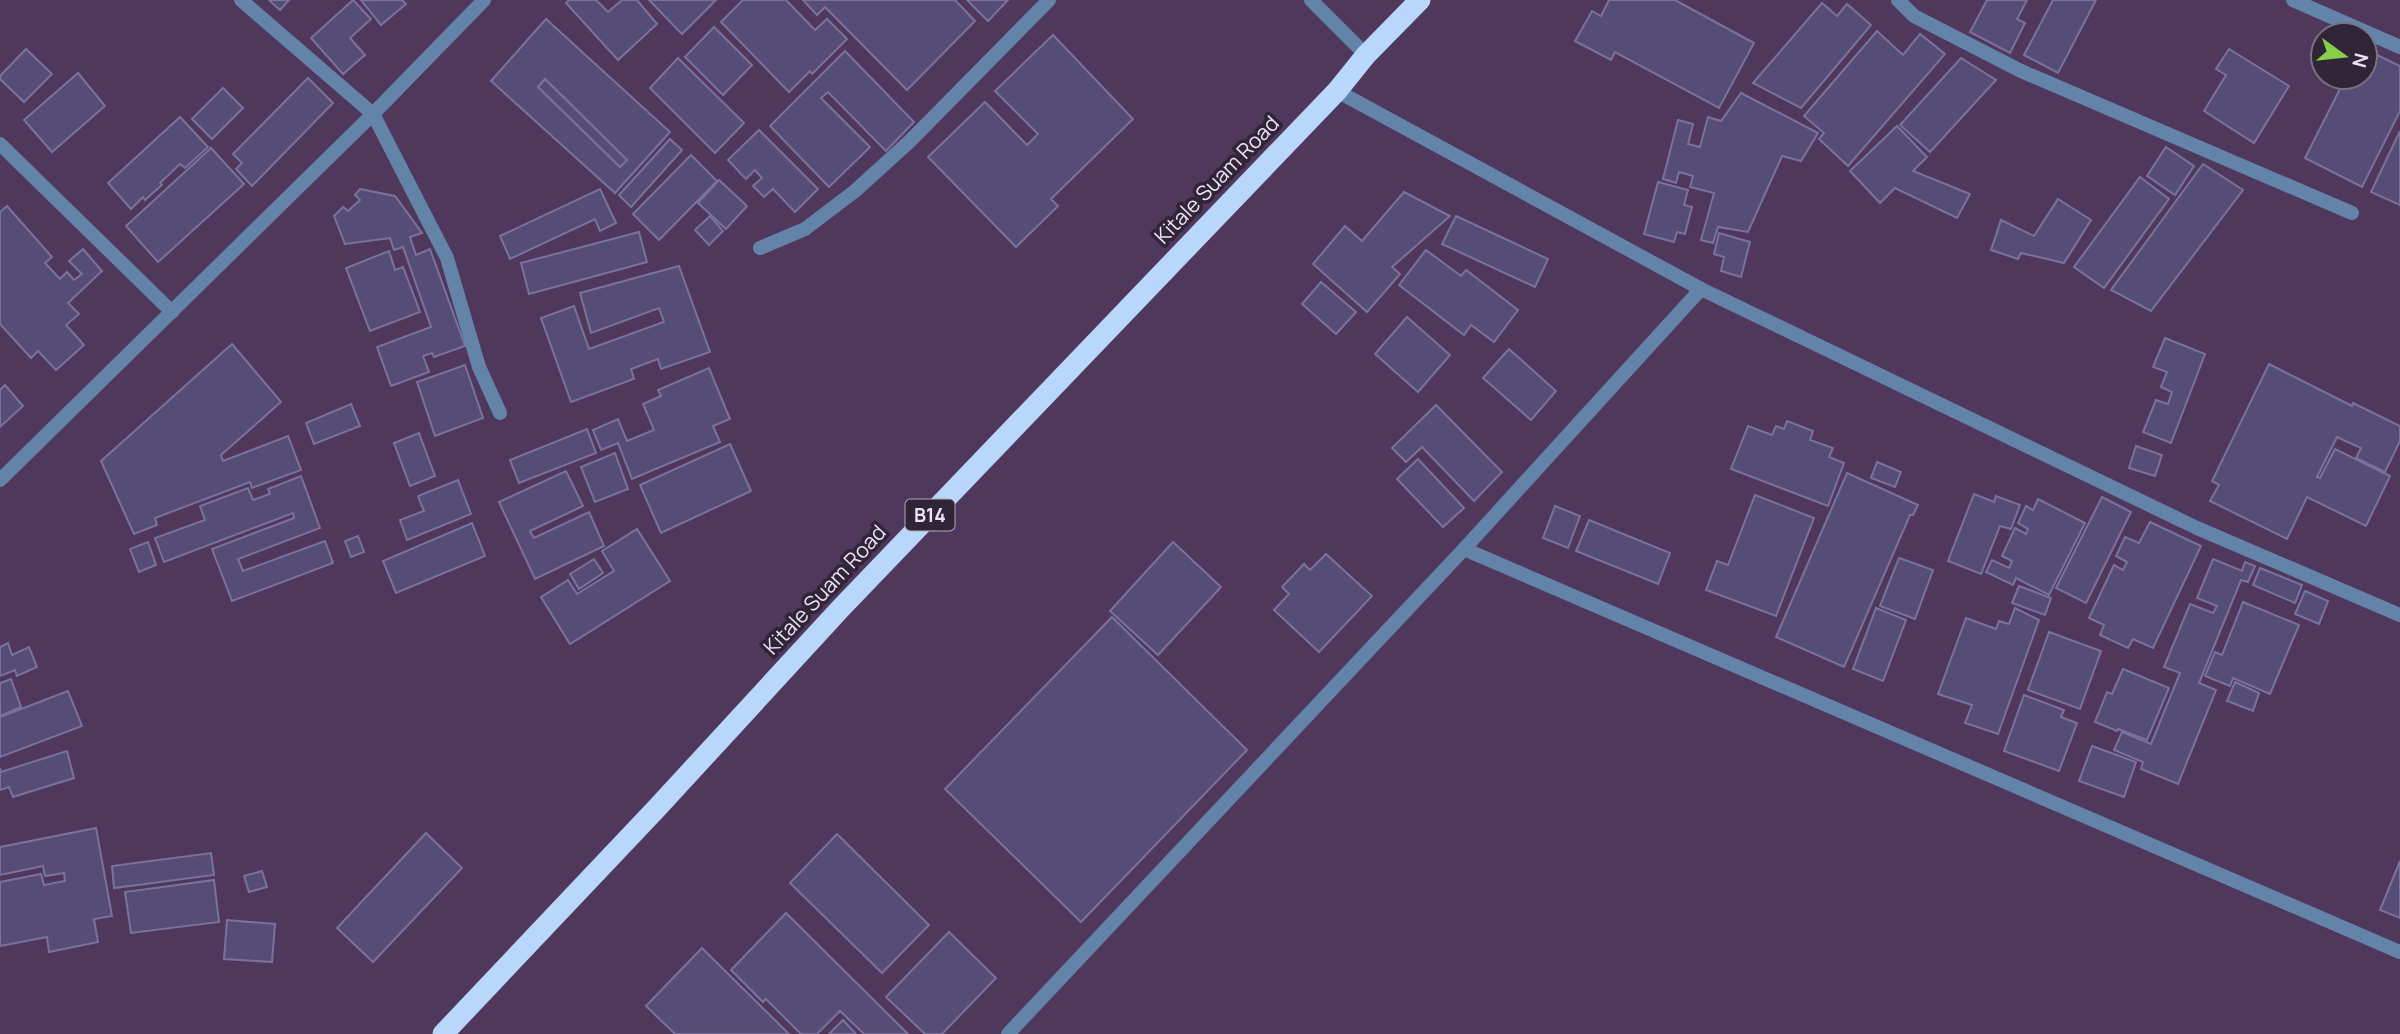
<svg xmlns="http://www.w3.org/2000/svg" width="2400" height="1034" viewBox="0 0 2400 1034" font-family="Manrope,sans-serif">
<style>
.building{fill:#564d77;stroke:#7a729d;stroke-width:2;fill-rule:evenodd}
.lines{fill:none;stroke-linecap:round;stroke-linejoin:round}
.street{stroke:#6483a9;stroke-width:14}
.highway{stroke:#b9d7fb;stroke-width:21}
.labels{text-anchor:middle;stroke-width:7;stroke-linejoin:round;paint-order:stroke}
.shield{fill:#2f2536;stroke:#b5a8bc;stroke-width:2}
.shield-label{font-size:19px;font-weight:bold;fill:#eee0f6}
.street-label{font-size:21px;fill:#eee0f6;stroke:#2f2536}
</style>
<rect width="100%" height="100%" fill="#50385d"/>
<g class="building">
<polygon points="269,0 289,0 280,10"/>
<polygon points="353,0 371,19 350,38 365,55 343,74 311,38"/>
<polygon points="361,0 402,0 406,4 381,25"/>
<polygon points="569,0 596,0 608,12 622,0 637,0 657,24 618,60 566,3"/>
<polygon points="649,0 716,0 682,34"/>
<polygon points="743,0 786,0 815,30 827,19 847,39 812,74 810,71 789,92 721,22"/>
<polygon points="803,0 955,0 975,21 907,90 825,7 817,15"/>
<polygon points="967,0 1008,0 988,21"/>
<polygon points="1609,0 1675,0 1754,43 1719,108 1615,52 1611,60 1575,41 1592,11 1601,16"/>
<polygon points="1987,0 2027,0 2017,19 2025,23 2010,53 1970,32"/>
<polygon points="2053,0 2096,0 2058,73 2024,55"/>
<polygon points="1822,3 1837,16 1847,4 1871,25 1801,108 1753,83"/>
<path d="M546 19 670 132 615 193 491 81ZM545 79 627 160 620 167 538 87Z"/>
<polygon points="714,27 752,65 723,95 685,57"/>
<polygon points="1877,31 1903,55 1920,34 1945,54 1848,166 1819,139 1824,133 1804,116"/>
<polygon points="1053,35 1133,119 1051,199 1058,206 1016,247 928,157 985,102 1027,145 1038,134 995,91"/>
<polygon points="26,49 52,74 24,102 0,79 0,76"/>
<polygon points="2229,49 2289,86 2254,143 2204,111 2226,75 2216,69"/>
<polygon points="845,51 914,122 886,151 828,92 821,98 870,147 829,187 770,126"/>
<polygon points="2371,52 2400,66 2400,111 2362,187 2305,158 2346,77 2365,77 2365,62"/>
<polygon points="678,58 744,123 715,153 650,88"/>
<polygon points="1961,58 1996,80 1930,152 1900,125"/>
<polygon points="78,73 105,106 52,152 24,120"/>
<polygon points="308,78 333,103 252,186 236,169 242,163 233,154"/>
<polygon points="545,79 627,160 620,167 538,87"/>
<polygon points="223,88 243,108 212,139 192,119"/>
<polygon points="1741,93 1818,133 1801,161 1782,156 1748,232 1718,227 1713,243 1701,240 1714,193 1690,187 1693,176 1679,172 1676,183 1663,179 1678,120 1693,124 1688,144 1700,147 1708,117 1721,121"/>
<polygon points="180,117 208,147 185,168 180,164 160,183 162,185 145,200 143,197 131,209 108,183"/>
<polygon points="1897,126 1927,157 1913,171 1970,194 1957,218 1895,188 1880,203 1850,171"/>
<polygon points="759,130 818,189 795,212 773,189 764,197 753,186 762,178 755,170 746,179 728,160"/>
<polygon points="2400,131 2400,205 2371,192"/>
<polygon points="670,139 682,150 631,207 619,195"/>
<polygon points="2166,147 2194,166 2175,195 2147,176"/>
<polygon points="211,148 244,184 158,262 126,226"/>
<polygon points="691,155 717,181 659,240 633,214"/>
<polygon points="2203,164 2243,190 2151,311 2111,290"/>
<polygon points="2140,177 2169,199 2104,288 2074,267"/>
<polygon points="719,180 747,206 726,229 698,203"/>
<polygon points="1658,182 1688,190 1684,205 1692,207 1685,234 1677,232 1674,242 1644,234"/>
<polygon points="360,189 395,196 422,233 410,237 416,255 430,249 465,346 434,357 432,353 423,356 429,372 391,386 377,347 431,327 403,247 394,250 390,238 345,244 334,216 343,207 348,211 360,200 355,195"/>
<polygon points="600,189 616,223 600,231 595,219 510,259 500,236"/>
<polygon points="1404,192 1450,216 1392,267 1400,274 1367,312 1313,264 1345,226 1362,241"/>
<polygon points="2058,199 2091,220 2064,263 2021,253 2018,259 1991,250 2001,220 2034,236"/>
<polygon points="7,206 52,257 45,263 60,279 67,272 74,280 82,274 69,261 83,249 102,271 68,303 79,314 66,325 84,345 56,370 38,351 31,358 0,324 0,212"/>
<polygon points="710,216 723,231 709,245 695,230"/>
<polygon points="1456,216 1548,259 1535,287 1442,244"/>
<polygon points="639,232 647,262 529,294 521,263"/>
<polygon points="1719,233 1750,242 1741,277 1721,271 1724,257 1714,254"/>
<polygon points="1426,250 1461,276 1466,270 1518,310 1494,342 1471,325 1464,335 1399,285"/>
<polygon points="389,251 395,270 403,267 420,312 370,331 346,268"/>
<polygon points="679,266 710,352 661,369 658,359 631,369 634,379 571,402 541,318 574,306 589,349 664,322 659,308 591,333 580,293"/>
<polygon points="1321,282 1356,312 1336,334 1302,304"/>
<polygon points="1407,317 1450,355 1418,392 1375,354"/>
<polygon points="2165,338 2205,354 2171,443 2143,432 2156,400 2168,404 2172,392 2161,387 2167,372 2153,367"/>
<polygon points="232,344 281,402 221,455 223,461 288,436 301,470 252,488 250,482 155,518 157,525 134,534 101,461"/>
<polygon points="1509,349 1556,391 1531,420 1483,378"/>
<polygon points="2269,364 2352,406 2353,403 2400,426 2400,441 2385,472 2356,458 2361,448 2337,437 2317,477 2320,478 2335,449 2390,476 2366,526 2307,497 2287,539 2210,501 2219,485 2212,481"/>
<polygon points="465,365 483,418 435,436 417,382"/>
<polygon points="709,368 730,419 713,426 720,442 632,479 618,443 601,450 593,430 618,419 627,441 654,430 643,404 661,396 658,390"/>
<polygon points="5,385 23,406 0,427 0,390"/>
<polygon points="351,404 360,426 314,444 306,423"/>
<polygon points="1436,405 1502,472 1474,501 1422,447 1406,462 1392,448"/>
<polygon points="1787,421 1813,431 1810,440 1833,448 1829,457 1844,463 1828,506 1731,469 1748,426 1772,435 1776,426 1784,429"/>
<polygon points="587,429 596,453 519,483 510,460"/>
<polygon points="419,433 435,476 410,486 394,443"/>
<polygon points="730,444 751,491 661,533 640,485"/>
<polygon points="2136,446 2162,455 2155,476 2129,468"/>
<polygon points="615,453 628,489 595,502 581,467"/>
<polygon points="1418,459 1464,508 1443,527 1397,479"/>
<polygon points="1877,462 1901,472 1895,487 1871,478"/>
<polygon points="566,471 583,506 530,531 534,538 589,512 604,546 535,579 499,502"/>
<polygon points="1847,473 1918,505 1913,515 1910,515 1844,667 1776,637"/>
<polygon points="301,476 320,528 238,559 243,571 325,541 333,563 232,601 212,549 294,518 293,513 164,562 155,538 205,520 200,506 248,488 253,500 270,494 268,489"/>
<polygon points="458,480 471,514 407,540 400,520 424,511 418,496"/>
<polygon points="1974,494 1994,502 1996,496 2020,505 2011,529 2000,526 1981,574 1948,561"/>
<polygon points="1755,495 1814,518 1776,616 1706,590 1717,561 1728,565"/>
<polygon points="2102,497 2131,512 2086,603 2056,588"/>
<polygon points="2038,499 2085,523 2049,595 2016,578 2013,585 1986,572 1992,560 2009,568 2012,561 2002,556 2015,528 2026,534 2028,529 2018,523 2026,506 2033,510"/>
<polygon points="1555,506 1580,516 1568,548 1543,538"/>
<polygon points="1589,520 1670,553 1658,584 1576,551"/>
<polygon points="2150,522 2201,546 2153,648 2133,639 2128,648 2100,635 2104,625 2089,618 2114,565 2123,570 2127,562 2116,556 2125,537 2139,543"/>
<polygon points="472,523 485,556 396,593 383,561"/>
<polygon points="637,529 670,581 570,644 541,597 568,580 577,594 614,571 602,551"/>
<polygon points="358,536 364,552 351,557 345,541"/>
<polygon points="148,542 156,565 139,572 130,549"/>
<polygon points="1173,542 1221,587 1158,655 1110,611"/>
<polygon points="1326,554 1372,596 1319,652 1274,610 1289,594 1282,587 1304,564 1310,570"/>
<polygon points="1899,558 1933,570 1915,619 1880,606"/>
<polygon points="594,559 603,573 579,589 570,574"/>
<polygon points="2213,559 2242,571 2245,562 2255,566 2248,582 2241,580 2199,683 2216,690 2178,784 2141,769 2143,762 2114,750 2122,732 2151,744 2180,673 2164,667 2190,604 2213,613 2217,606 2197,598"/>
<polygon points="2260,568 2302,585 2295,603 2253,585"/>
<polygon points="2019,586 2051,598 2045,615 2012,603"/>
<polygon points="2305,591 2328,601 2319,624 2295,614"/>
<polygon points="2243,602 2299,625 2270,694 2233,678 2230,686 2205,676 2215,652 2222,655"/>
<polygon points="1876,608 1906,620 1883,681 1853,669"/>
<polygon points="2015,608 2039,620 1998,734 1965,723 1972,705 1938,694 1966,618 1996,629 1999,621 2009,624"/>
<polygon points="1112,617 1247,750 1081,922 945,789"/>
<polygon points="2049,632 2101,651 2080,709 2028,690"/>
<polygon points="8,643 12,655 29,647 37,667 17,676 15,670 0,676 0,647"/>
<polygon points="2123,669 2169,688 2147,740 2118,729 2117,731 2095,722 2107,692 2112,694"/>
<polygon points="11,679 21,707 0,716 0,683"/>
<polygon points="2235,682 2259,693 2253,711 2227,701"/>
<polygon points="68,691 82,726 0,757 0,717"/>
<polygon points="2024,695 2064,710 2061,717 2077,723 2059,771 2004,751"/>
<polygon points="2092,746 2136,762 2124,797 2079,781"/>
<polygon points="67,751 74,778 13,797 9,787 0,790 0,768 1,772"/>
<polygon points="96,828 112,916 94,919 98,942 49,952 47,937 0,946 0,882 41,874 44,885 65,881 64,873 45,876 43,866 0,875 0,847"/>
<polygon points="426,833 462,868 373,962 337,928"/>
<polygon points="837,834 929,925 882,973 790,883"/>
<polygon points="211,853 214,875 114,888 112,866"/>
<polygon points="2400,861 2400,918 2380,910"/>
<polygon points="262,871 267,887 249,892 244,876"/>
<polygon points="214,880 219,922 131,933 125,892"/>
<polygon points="786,913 908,1034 864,1034 840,1011 817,1034 801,1034 766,999 763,1002 731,970"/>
<polygon points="227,920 275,924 272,962 224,959"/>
<polygon points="949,932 996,978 942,1034 925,1034 886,997"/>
<polygon points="702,948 789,1034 675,1034 646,1006"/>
<polygon points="843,1020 856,1034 829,1034"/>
</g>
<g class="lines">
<g class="street">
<polyline points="241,0 373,114 447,258 479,367 500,413"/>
<polyline points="1311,0 1366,55"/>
<polyline points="1898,0 1914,16 2021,71 2352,213"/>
<polyline points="2293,0 2400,47"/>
<polyline points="1337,91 1701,289 2197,528 2400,615"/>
<polyline points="0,144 172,312"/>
<polyline points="760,248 805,229 855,191 910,141 1049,0"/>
<polyline points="0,480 373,114 484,0"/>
<polyline points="1464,549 2400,952"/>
<polyline points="1008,1034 1464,549 1701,289"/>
</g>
<polyline class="highway" points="443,1034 656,809 841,608 1337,91 1366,55 1420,0"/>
</g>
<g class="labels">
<rect class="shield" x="905.5" y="499.5" width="49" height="31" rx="5"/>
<g class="shield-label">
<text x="930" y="522">B14</text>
</g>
<g class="street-label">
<text transform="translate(1217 180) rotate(-46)" y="7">Kitale Suam Road</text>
<text transform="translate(825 590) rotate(-47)" y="7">Kitale Suam Road</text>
</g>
</g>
<g transform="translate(2344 56) rotate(105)"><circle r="33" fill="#2f2536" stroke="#7b7083" stroke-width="2"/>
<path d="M0-5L12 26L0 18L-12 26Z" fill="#88cf49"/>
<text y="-10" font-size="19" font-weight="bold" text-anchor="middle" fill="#eee0f6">N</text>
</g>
</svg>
